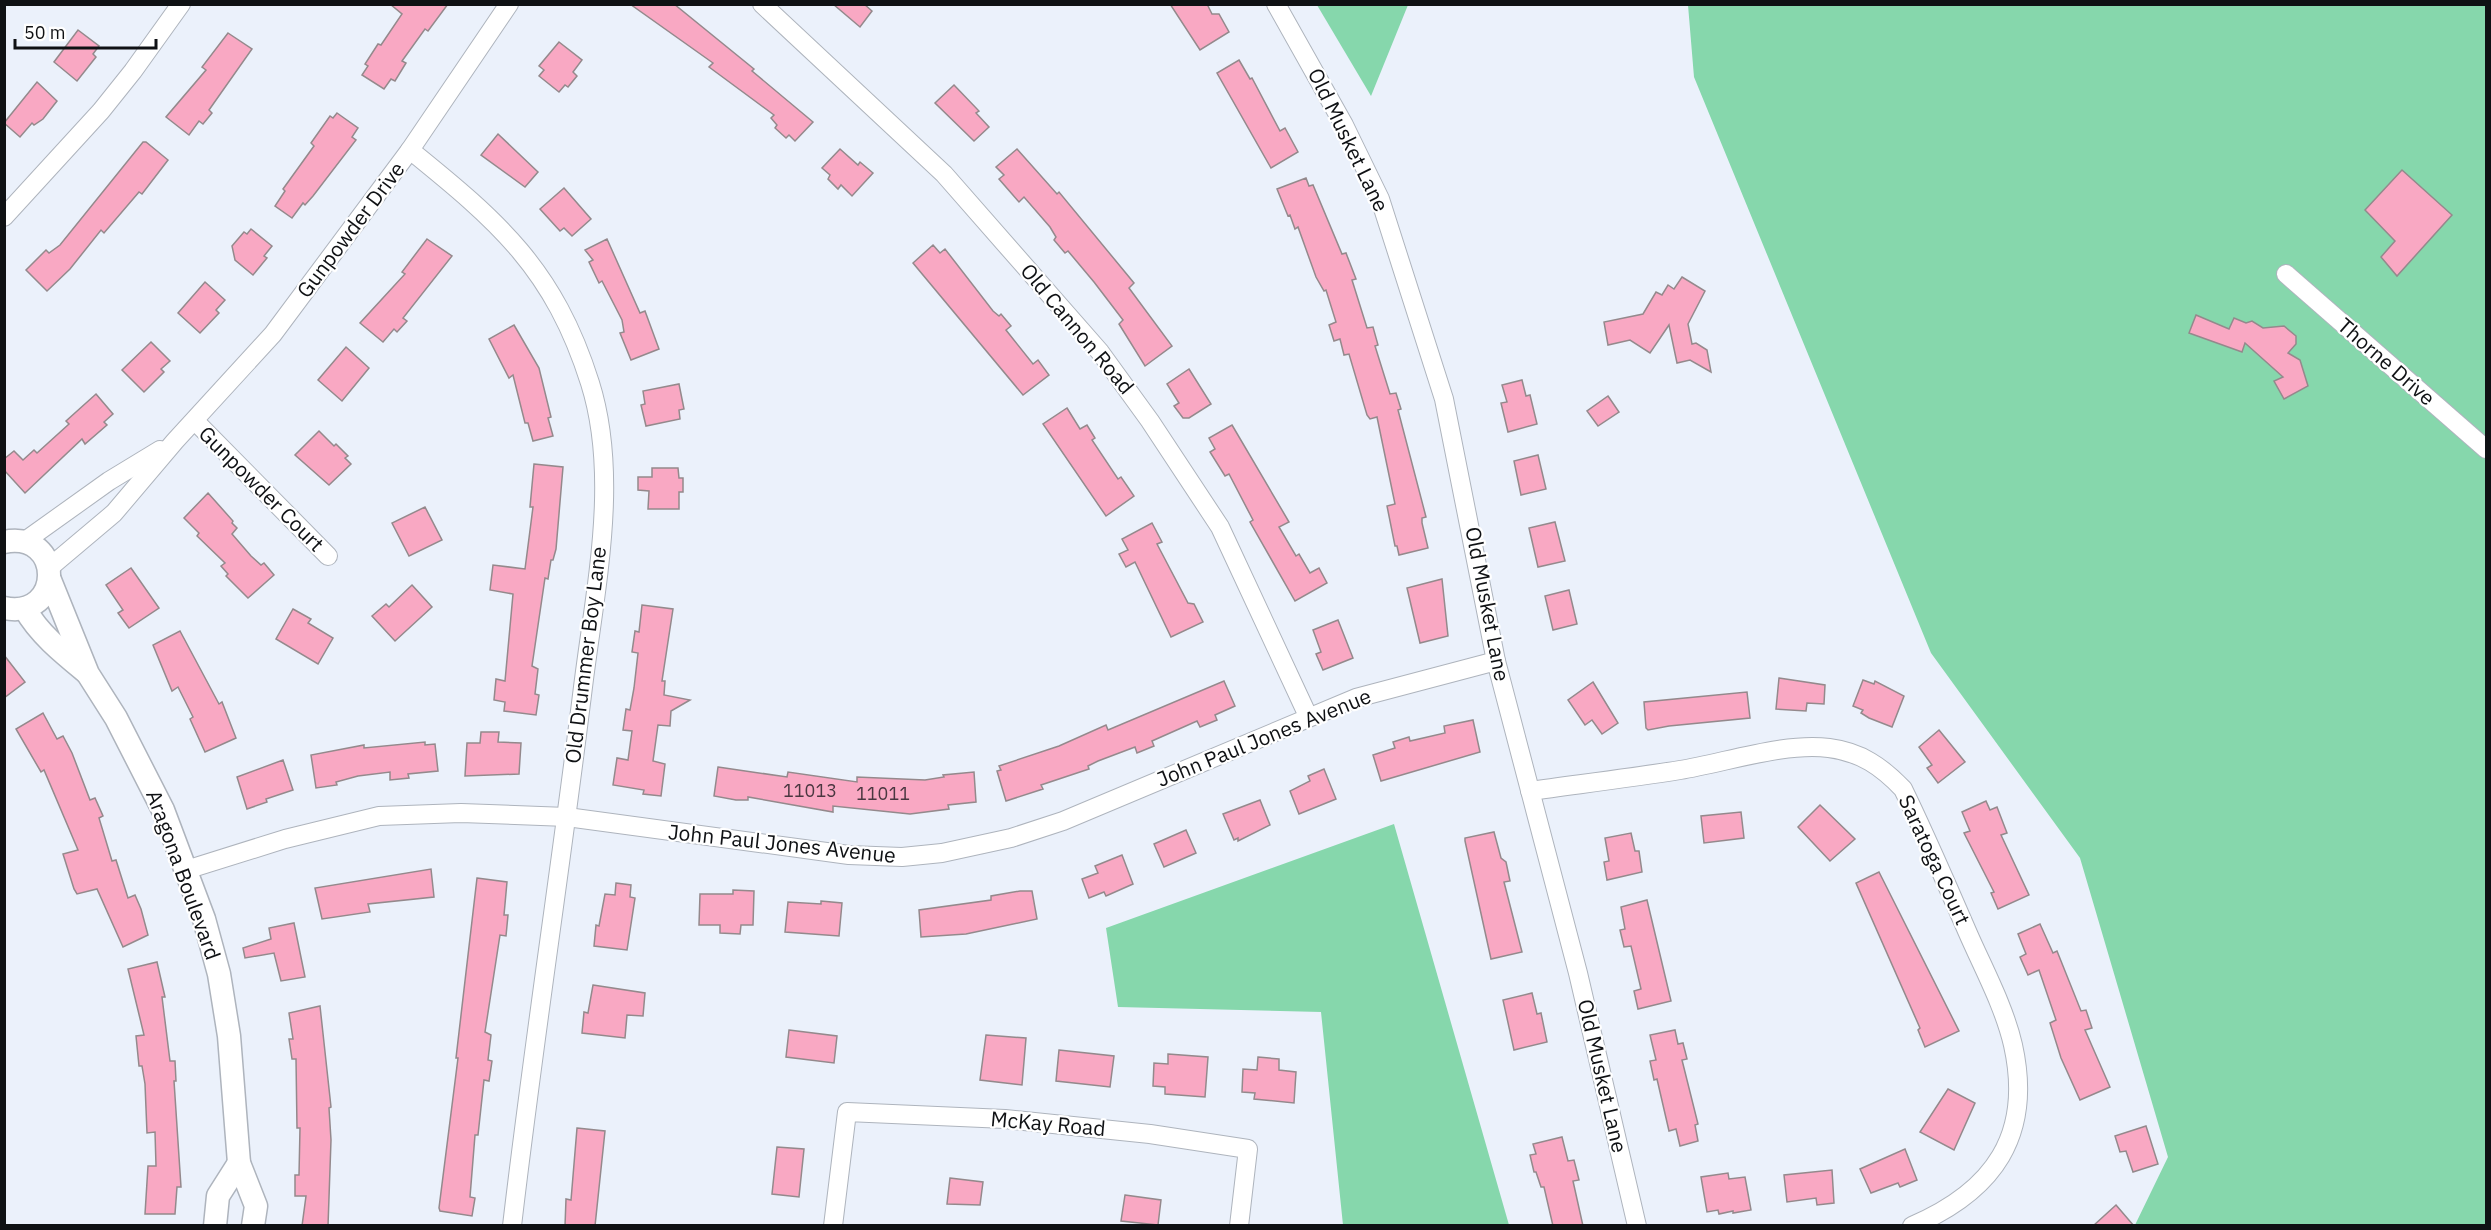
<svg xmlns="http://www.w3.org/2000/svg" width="2491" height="1230" viewBox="0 0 2491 1230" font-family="'IBM Plex Sans',sans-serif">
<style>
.forest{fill:#86d7ac}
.building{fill:#f9a8c3;stroke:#94898c;stroke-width:1.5}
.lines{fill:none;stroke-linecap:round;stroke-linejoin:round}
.minor-casing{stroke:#aeb4bd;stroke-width:20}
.tertiary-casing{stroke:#aeb4bd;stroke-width:25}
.minor{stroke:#fff;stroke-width:18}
.tertiary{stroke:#fff;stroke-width:22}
.labels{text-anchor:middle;stroke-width:4.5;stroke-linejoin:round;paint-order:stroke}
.number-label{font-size:18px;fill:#4a3740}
.street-label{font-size:21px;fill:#0f1114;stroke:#fff}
</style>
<rect width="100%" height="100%" fill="#ebf1fb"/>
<g class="forest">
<polygon points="1317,5 1408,5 1371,96"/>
<polygon points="1688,5 2486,5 2486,1225 2135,1225 2168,1157 2080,858 1931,653 1694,77"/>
<polygon points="1394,824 1509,1225 1343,1225 1321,1012 1118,1007 1106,928"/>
</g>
<g class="building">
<polygon points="390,4 448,4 428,31 425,29 402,61 406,63 395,81 391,79 384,89 362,75 368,66 365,64 378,44 381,45 402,14"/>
<polygon points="630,4 674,4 754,69 752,71 813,122 795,141 789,135 786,138 775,128 777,125 771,118 774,115 709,67 713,63"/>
<polygon points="833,4 864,4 872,11 860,27"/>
<polygon points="1170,4 1207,4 1212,14 1219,14 1229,32 1200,50"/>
<polygon points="78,30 99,46 93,54 96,57 77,81 54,62"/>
<polygon points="228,33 252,49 209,110 212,113 203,124 199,121 189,135 166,117 206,70 202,67"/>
<polygon points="559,42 582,60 573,72 577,76 568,87 565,85 559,92 539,76 544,70 539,66"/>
<polygon points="1239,60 1250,79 1252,78 1280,131 1285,128 1298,152 1271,168 1217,73"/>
<polygon points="37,82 57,101 43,119 34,125 32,123 20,137 4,123"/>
<polygon points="954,85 979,111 976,113 989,127 974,141 935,103"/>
<polygon points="337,113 358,128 352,137 356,140 313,196 305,205 303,203 292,218 275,206 285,191 283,189 314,146 311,143 330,116 333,118"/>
<polygon points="498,134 538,172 525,187 481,155"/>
<polygon points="143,142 146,142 168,160 142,194 139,192 104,233 101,230 70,269 47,291 26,270 46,250 49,253 60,245"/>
<polygon points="840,149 858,165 860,162 873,173 852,196 841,185 838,189 828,179 830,175 822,168"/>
<polygon points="1017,149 1057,194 1059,192 1134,283 1129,288 1172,346 1145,366 1119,324 1123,320 1094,282 1068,251 1065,253 1054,240 1056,237 1050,227 1024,197 1019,202 999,179 1004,175 996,167"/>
<polygon points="2402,170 2452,215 2397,276 2381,257 2395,241 2365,210"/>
<polygon points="1306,178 1309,186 1313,185 1342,254 1346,253 1356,279 1352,280 1367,328 1373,327 1378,345 1375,346 1390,394 1396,393 1401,409 1398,410 1426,517 1422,518 1422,523 1428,548 1399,555 1397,546 1395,546 1387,506 1395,504 1377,417 1370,419 1367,415 1349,354 1344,355 1340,339 1334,341 1329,325 1336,322 1326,290 1324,291 1316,277 1298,227 1295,229 1290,215 1288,216 1277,189"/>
<polygon points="564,188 591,219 572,236 564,228 560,231 540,209"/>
<polygon points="251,229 272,246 264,256 267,258 253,275 235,260 232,246 244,232 247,234"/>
<polygon points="427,239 452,256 403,318 407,321 397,332 394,329 383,342 360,323 405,274 402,272"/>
<polygon points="607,239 640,313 645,311 659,349 631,360 620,333 624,332 622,320 602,281 599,283 589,262 593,260 585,250"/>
<polygon points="933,245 940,253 945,249 993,311 999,316 1001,314 1011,326 1006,330 1033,364 1038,360 1049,375 1023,395 913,263"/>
<polygon points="1682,277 1705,291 1688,324 1692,344 1696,343 1707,350 1711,372 1690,360 1677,363 1669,325 1650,353 1630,340 1608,345 1604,322 1643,314 1656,292 1662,295 1668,285 1674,289"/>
<polygon points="205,282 225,300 216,310 219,313 200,333 178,313"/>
<polygon points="2196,315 2229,329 2234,318 2246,323 2252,321 2263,328 2284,326 2296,336 2296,344 2288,353 2300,360 2308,386 2284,399 2274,381 2283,377 2245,343 2242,352 2189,333"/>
<polygon points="514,325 539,368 551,417 548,418 553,436 533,441 528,423 525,423 513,375 509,378 489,339"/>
<polygon points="151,342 170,361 161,369 164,372 144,392 122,370"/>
<polygon points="346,347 369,368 342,401 318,380"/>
<polygon points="1189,369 1211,404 1189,418 1183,418 1174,406 1179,403 1167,384"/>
<polygon points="1522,380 1526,396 1530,395 1537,424 1508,432 1501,403 1507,402 1502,385"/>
<polygon points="679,384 684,409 679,410 680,419 646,426 641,405 645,404 643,391"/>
<polygon points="96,394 113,414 104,422 107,425 85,444 82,439 25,493 4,470 4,459 14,451 23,460 34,450 37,453 69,424 66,421"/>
<polygon points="1608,396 1619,412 1598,426 1587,411"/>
<polygon points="1067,408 1080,429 1087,425 1095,438 1092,440 1118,479 1121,477 1134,496 1106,516 1043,424"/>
<polygon points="1232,425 1289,522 1279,527 1296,556 1299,554 1310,573 1319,568 1327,583 1295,601 1250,522 1253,520 1229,474 1225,476 1210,452 1215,449 1209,438"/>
<polygon points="319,431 334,446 336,444 348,456 345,458 351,464 329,485 295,455"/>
<polygon points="1538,455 1546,489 1521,495 1514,461"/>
<polygon points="534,464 563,467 556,549 553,560 551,560 548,579 545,578 532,666 538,669 535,694 539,695 536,715 504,711 505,702 494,700 496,679 505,681 513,594 490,590 493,565 525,569 533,507 530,507"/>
<polygon points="652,468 678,468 679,478 683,478 683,492 679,492 679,509 648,509 649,491 638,490 638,477 652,477"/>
<polygon points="208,493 233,521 232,523 237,528 232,534 251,556 261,565 264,563 274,575 248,598 226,576 228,574 221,566 225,563 197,536 199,533 184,518"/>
<polygon points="425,507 442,540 409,556 392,523"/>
<polygon points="1555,522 1565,561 1538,567 1529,528"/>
<polygon points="1152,523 1162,542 1157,544 1188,603 1194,604 1203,622 1171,637 1135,562 1126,567 1119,554 1128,550 1122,539"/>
<polygon points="131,568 159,608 129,628 118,613 123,610 106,585"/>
<polygon points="1442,579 1448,636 1420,643 1407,588"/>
<polygon points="412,585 432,607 395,641 372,616 386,604 389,607"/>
<polygon points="1569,590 1577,624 1553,630 1545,596"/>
<polygon points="642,605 673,609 662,681 665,681 664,695 690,700 671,711 670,726 658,725 653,761 665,764 661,796 643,794 644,790 613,785 617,758 628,760 632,731 623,730 626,709 630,710 634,688 638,653 632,652 635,631 639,632"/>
<polygon points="293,609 311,619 308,623 333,638 318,664 276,639"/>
<polygon points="1338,620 1353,658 1323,670 1316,654 1321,652 1313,630"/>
<polygon points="180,631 219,704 222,702 236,738 205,752 190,719 193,717 178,687 172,691 153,645"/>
<polygon points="4,655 25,682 4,698"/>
<polygon points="1779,678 1825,685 1824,704 1807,703 1806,711 1776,709"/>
<polygon points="1863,680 1874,684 1875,681 1904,696 1892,727 1869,718 1861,713 1863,710 1853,706"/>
<polygon points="1224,681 1235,706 1215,715 1217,720 1200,727 1197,721 1152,741 1154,746 1137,753 1135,747 1098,761 1088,766 1089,769 1041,785 1043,789 1006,801 997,771 1001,770 999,766 1059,746 1106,725 1108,730"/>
<polygon points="1593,682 1618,723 1602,734 1592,720 1585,725 1568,700"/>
<polygon points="1747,692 1750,718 1669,726 1648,730 1646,728 1644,702"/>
<polygon points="43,713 57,739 63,736 72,753 90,800 95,798 103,816 99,818 112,861 116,860 128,898 135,895 141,909 148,935 123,947 97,889 77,894 74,889 63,854 78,850 44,770 41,772 16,729"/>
<polygon points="1473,720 1480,752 1381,781 1373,755 1395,748 1393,742 1409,737 1410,741 1445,733 1444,726"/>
<polygon points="1939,730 1965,762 1938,783 1927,768 1932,765 1919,747"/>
<polygon points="481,732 499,732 498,742 521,743 519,774 465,776 467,743 480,743"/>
<polygon points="425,742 425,745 435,744 438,771 408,774 409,778 390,780 390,772 358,776 336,782 337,785 316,788 311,755 364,745 364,748"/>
<polygon points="283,760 293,790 266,799 267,802 247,809 237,777"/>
<polygon points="718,767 787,777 788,772 857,782 857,777 925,780 944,777 943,775 974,772 976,802 948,805 949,809 910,814 833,806 833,812 748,797 748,800 736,800 714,796"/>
<polygon points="1324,769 1336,799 1299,814 1290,791 1310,781 1308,776"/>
<polygon points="1260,800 1270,825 1238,841 1238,838 1234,840 1223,814"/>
<polygon points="1986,801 1990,810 1997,807 2007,833 2001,835 2029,895 1998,909 1991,893 1994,892 1964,833 1970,831 1962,812"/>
<polygon points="1820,805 1855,839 1830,861 1798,827"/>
<polygon points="1741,812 1744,838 1704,843 1701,816"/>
<polygon points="1186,830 1196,853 1164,867 1154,844"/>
<polygon points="1494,832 1501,858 1506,862 1510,881 1504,882 1522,952 1491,959 1465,841 1465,838"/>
<polygon points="1631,833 1635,851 1639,851 1642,872 1607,880 1604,862 1609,861 1605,838"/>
<polygon points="1122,855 1133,884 1106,896 1104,892 1089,898 1082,879 1098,873 1095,866"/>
<polygon points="431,869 434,897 368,904 370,912 322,919 315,888"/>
<polygon points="1879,872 1959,1031 1925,1047 1918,1030 1920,1028 1856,883"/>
<polygon points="477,878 507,882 504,915 508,915 506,936 500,935 485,1032 491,1035 488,1060 492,1061 489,1081 484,1080 478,1135 475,1135 470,1197 475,1198 472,1216 440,1211 439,1208 458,1058 456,1058"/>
<polygon points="616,883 631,885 630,897 635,898 627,950 594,946 596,925 599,926 605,894 615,895"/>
<polygon points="733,890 754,891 753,925 741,925 740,934 720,933 720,925 699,925 700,894 733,894"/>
<polygon points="1020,891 1032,891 1037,919 966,934 921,937 919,910 991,900 991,896"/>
<polygon points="1647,900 1671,1001 1638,1009 1634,991 1641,989 1631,946 1624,947 1620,930 1625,929 1621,907"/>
<polygon points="821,901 842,903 839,936 785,932 788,902 821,904"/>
<polygon points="294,923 305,977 281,981 274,953 245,958 243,948 271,939 269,928"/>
<polygon points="2040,924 2053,953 2057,951 2081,1011 2086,1010 2092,1028 2085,1030 2110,1087 2080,1100 2061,1058 2050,1023 2056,1020 2039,970 2028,975 2020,957 2026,954 2018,934"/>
<polygon points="157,962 165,997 162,997 170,1061 175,1061 176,1081 174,1081 181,1187 177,1187 175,1214 145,1214 148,1166 156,1166 155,1132 147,1133 145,1084 142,1066 139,1066 136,1036 144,1035 128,969"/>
<polygon points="593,985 645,993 643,1016 627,1015 625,1038 582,1033 584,1012 588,1013"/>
<polygon points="1532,993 1537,1014 1541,1013 1547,1042 1514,1050 1503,1000"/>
<polygon points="320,1006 331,1107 329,1108 331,1140 328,1226 302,1226 306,1196 295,1196 295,1175 299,1175 300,1128 297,1128 296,1059 292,1059 289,1039 293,1039 289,1013"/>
<polygon points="789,1030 837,1036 834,1063 786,1057"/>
<polygon points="1675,1030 1678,1044 1683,1043 1687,1059 1682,1060 1698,1124 1695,1125 1698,1141 1680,1146 1676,1129 1669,1131 1657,1079 1654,1080 1650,1061 1656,1060 1650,1035"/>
<polygon points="986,1035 1026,1038 1022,1085 980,1080"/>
<polygon points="1059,1050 1114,1056 1110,1087 1056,1081"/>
<polygon points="1168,1054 1208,1057 1205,1097 1165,1094 1165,1087 1153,1086 1154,1063 1168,1064"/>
<polygon points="1258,1057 1279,1059 1279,1070 1296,1072 1294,1103 1254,1099 1255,1093 1242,1092 1243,1069 1257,1070"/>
<polygon points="1948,1089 1975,1103 1954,1150 1920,1132"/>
<polygon points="2146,1126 2158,1164 2133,1172 2126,1151 2120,1152 2115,1136"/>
<polygon points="577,1128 605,1131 595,1226 565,1226 566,1199 571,1200"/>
<polygon points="1562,1137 1568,1161 1574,1160 1579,1180 1573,1181 1583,1226 1553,1226 1544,1187 1541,1187 1536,1172 1534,1172 1530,1155 1536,1154 1533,1144"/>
<polygon points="777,1147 804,1149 799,1197 772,1194"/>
<polygon points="1905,1149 1917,1180 1900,1187 1898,1183 1871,1193 1860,1169"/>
<polygon points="1832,1170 1834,1203 1817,1205 1816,1198 1787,1202 1784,1175"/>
<polygon points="1728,1173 1729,1179 1745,1177 1751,1210 1733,1213 1733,1211 1719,1214 1718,1210 1707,1212 1701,1177"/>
<polygon points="950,1178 983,1182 980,1205 947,1204"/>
<polygon points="1125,1195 1161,1200 1158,1225 1121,1221"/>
<polygon points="2116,1205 2134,1226 2093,1226"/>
</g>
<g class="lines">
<g class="minor-casing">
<g id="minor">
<polyline points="762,4 944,174 1100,352 1150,421 1220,527 1308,716"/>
<polyline points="1276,4 1344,125 1380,199 1444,399 1496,661 1578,973 1637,1226"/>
<path d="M410 150C499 222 554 269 590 383 620 478 595 589 583 687 561 867 533 1046 512 1226"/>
<polyline points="4,217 101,111 133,71 181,4"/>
<polyline points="2286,274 2486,449"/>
<polyline points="195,421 328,556"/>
<polyline points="25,541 109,481 160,450"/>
<polyline points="50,567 114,513 175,441 273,334 410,150 509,4"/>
<path d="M1530 791C1580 784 1630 778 1680 770 1724 763 1785 742 1829 748 1861 752 1882 767 1903 789 1926 836 1946 883 1967 931 1983 968 2004 1006 2013 1045 2033 1135 1994 1191 1912 1226"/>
<polyline points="186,870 285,839 379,816 461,813 567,817 849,855 902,857 942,853 1011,838 1063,821 1356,698 1496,661"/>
<polyline points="833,1226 847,1112 1005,1119 1150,1134 1248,1149 1239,1226"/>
</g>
</g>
<g class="tertiary-casing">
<g id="tertiary">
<path d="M4 542C64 530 64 620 4 608"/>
<polyline points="50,580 88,674 116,718 163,810 204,919 219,974 229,1036 239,1163 256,1206 253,1226"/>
<path d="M25 609C39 634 64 654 86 672"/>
<polyline points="215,1226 218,1196 239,1163"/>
</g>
</g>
<use href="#minor" class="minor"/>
<use href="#tertiary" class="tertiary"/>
</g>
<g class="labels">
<g class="number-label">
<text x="810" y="797">11013</text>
<text x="883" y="800">11011</text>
</g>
<g class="street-label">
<text transform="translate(1348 140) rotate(64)" y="7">Old Musket Lane</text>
<text transform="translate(351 230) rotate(-53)" y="7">Gunpowder Drive</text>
<text transform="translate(1077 329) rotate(50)" y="7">Old Cannon Road</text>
<text transform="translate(2386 362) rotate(41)" y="7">Thorne Drive</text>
<text transform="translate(261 489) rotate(45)" y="7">Gunpowder Court</text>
<text transform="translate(1487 604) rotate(79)" y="7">Old Musket Lane</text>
<text transform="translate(586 655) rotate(-83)" y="7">Old Drummer Boy Lane</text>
<text transform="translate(1264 738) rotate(-22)" y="7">John Paul Jones Avenue</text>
<text transform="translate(782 844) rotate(6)" y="7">John Paul Jones Avenue</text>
<text transform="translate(1934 860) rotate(65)" y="7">Saratoga Court</text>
<text transform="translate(183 875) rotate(70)" y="7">Aragona Boulevard</text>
<text transform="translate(1602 1076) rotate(77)" y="7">Old Musket Lane</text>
<text transform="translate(1048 1124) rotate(5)" y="7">McKay Road</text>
</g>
</g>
<rect width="2491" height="1230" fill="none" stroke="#0f1114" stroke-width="12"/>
<path d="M15 39v9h141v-9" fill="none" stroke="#0f1114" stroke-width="3"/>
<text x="24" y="39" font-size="18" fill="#0f1114" stroke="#ffffff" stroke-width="4.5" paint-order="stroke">50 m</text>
</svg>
